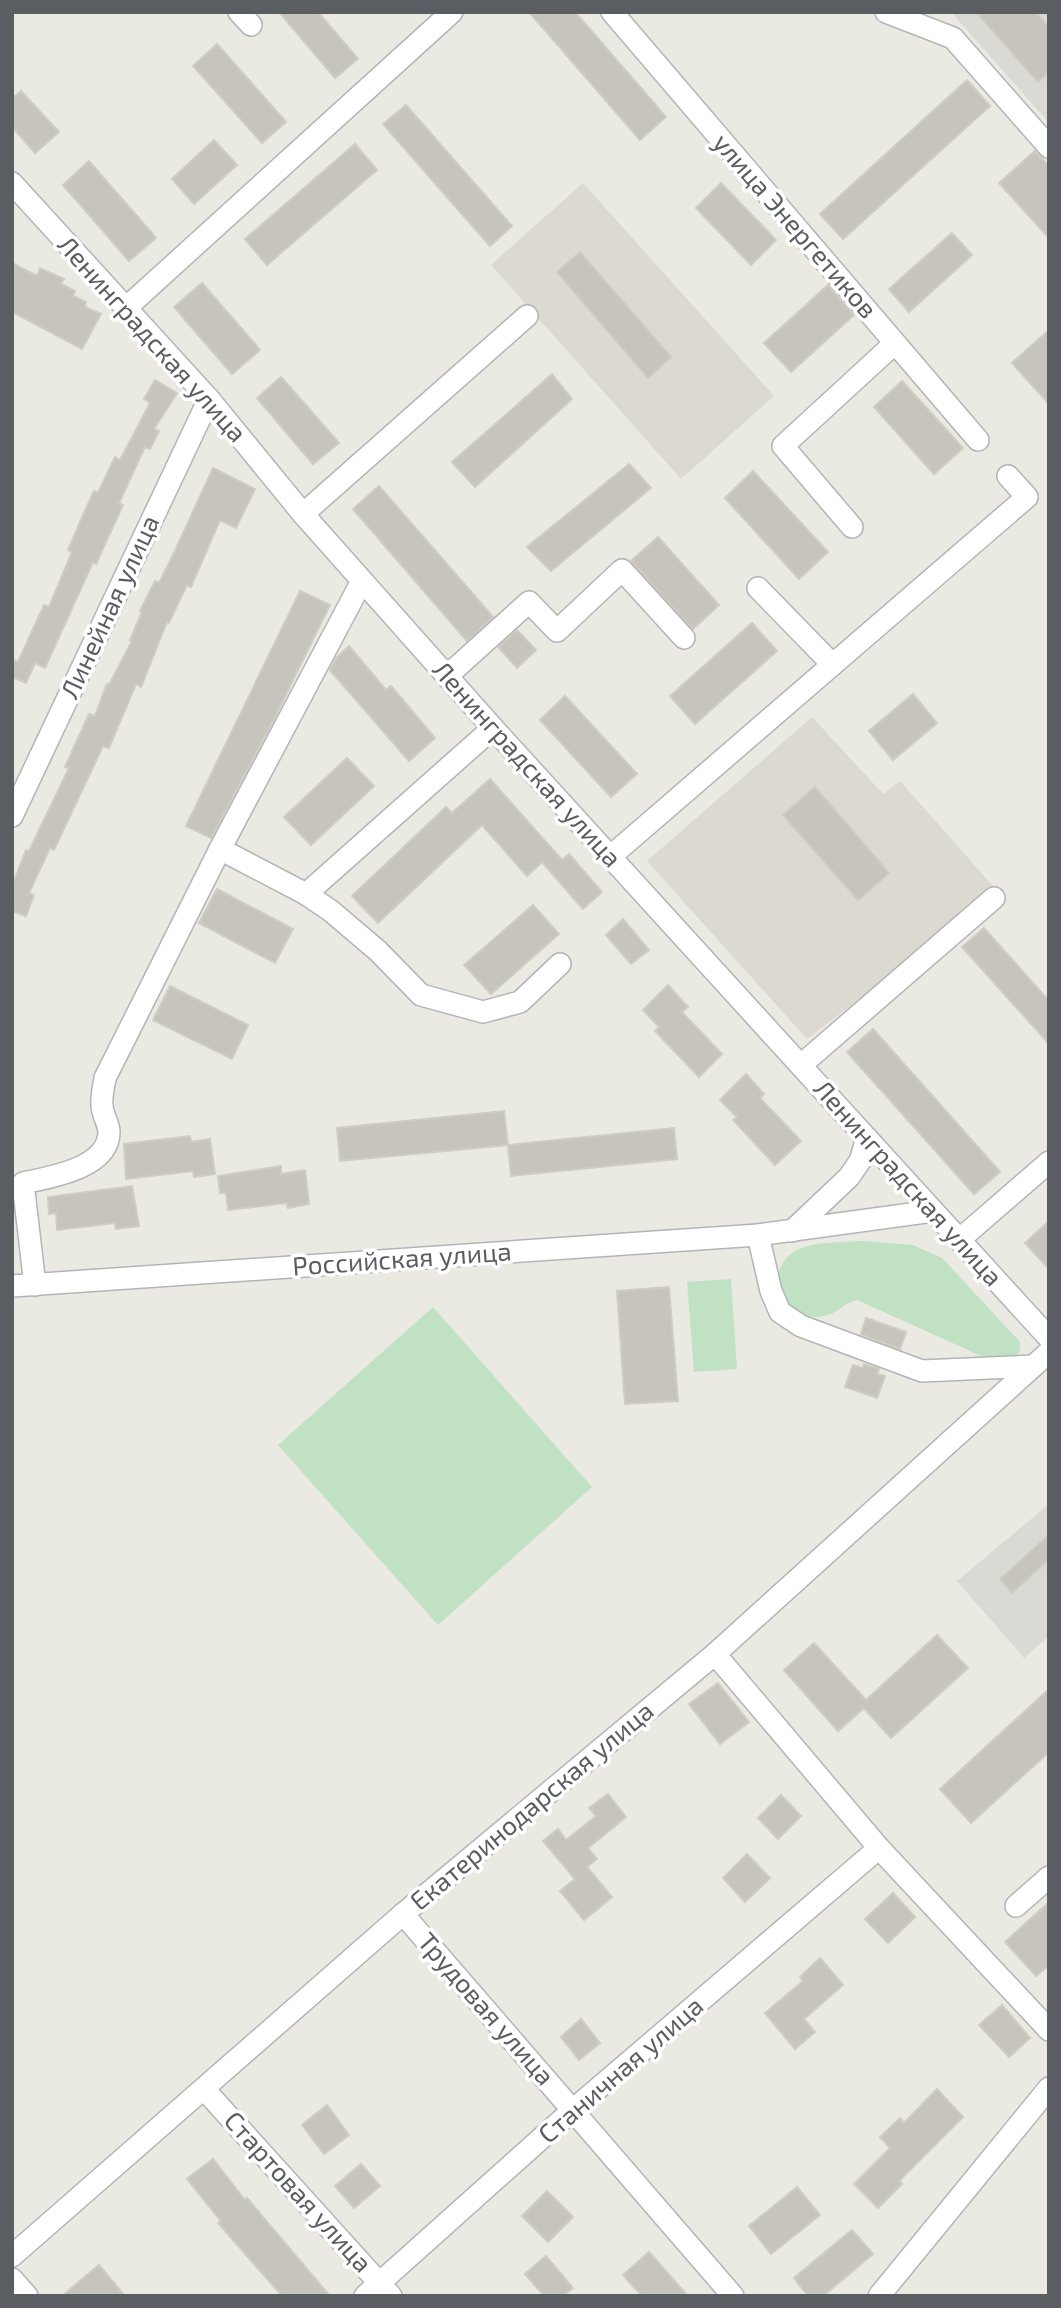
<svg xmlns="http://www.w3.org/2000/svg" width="1061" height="2308" viewBox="0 0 1061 2308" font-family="'Exo 2',sans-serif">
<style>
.industrial{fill:#dad9d4}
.education{fill:#dbd9d0}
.green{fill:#c1e1c4}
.building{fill:#c7c4be;stroke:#cfccc1;stroke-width:2}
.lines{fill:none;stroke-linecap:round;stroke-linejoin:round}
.minor-casing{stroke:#b2b4b8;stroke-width:24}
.minor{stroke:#fff;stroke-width:21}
.labels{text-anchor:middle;stroke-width:7;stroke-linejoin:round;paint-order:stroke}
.street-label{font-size:26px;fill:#5a5d61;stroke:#fff}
</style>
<rect width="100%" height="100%" fill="#ebeae2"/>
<g class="industrial">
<polygon points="951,12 1049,12 1049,123"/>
<polygon points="1049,1504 1049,1636 1024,1658 957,1581"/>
</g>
<g class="education">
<polygon points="583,183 774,396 681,479 491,265"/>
<polygon points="812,717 883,794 900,781 999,893 807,1039 647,861"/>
</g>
<g class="green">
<path d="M861 1241 913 1245 942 1258 1020 1342V1350L1015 1360 997 1363 857 1300C845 1302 837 1314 824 1316 813 1318 796 1318 787 1310 784 1307 783 1300 781 1295 774 1277 779 1260 797 1250 815 1241 841 1243 861 1241Z"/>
<polygon points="731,1279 737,1369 694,1372 687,1282"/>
<polygon points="433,1307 592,1487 438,1625 278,1445"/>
</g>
<g class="building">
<polygon points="279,12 318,12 358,59 335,78"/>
<polygon points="529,12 575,12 666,117 640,140"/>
<polygon points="976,12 1036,12 1049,27 1049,72 1038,82"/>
<polygon points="217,44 286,122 262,143 193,66"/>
<polygon points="967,80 990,106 843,239 820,214"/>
<polygon points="21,91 59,132 35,153 12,127 12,99"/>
<polygon points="406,105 512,226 490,246 383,124"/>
<polygon points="214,140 237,165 194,204 172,179"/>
<polygon points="355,144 377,170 267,265 245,239"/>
<polygon points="1035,151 1049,166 1049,238 999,183"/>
<polygon points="89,161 156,238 129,261 63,185"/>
<polygon points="721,183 776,240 751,265 696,208"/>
<polygon points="952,233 972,255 909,312 889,289"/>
<polygon points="580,252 671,357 648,378 557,272"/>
<polygon points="12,263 37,276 40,268 64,279 61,284 75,291 73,296 86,302 85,307 101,314 82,349 12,312"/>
<polygon points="202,283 260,350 232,374 174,307"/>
<polygon points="828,285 854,315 791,372 764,343"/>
<polygon points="1049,330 1049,404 1012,363"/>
<polygon points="552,374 572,399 475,487 452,462"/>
<polygon points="281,377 339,443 313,464 257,398"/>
<polygon points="155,380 177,393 154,429 159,431 150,449 145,447 119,503 123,505 96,564 93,562 45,668 35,663 26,683 12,677 12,659 18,662 44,605 49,607 72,552 68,550 83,515 94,491 98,493 115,457 120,460 150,403 144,399"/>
<polygon points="902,381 963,448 934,474 874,407"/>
<polygon points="629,464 651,488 551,571 527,547"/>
<polygon points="213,468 255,489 236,528 220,520 191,587 187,585 169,623 167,622 141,687 136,684 109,748 103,746 54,850 50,848 29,893 34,895 26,916 12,911 12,886 26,850 29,851 69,768 65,767 89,714 95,716 107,684 109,685 132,641 130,640 142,612 140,611 155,581 159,583 173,555"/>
<polygon points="753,471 828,552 799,579 725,498"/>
<polygon points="379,486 493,617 467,641 353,509"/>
<polygon points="658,537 719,605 693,629 631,561"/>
<polygon points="300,591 330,605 275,717 211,838 186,826"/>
<polygon points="752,623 777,651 695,724 670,696"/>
<polygon points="517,630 536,650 517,668 498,647"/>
<polygon points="349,646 386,690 391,686 435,738 409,761 330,670 336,658"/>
<polygon points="913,694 937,723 893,760 869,731"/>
<polygon points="565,696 637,774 611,797 540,720"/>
<polygon points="347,758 374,786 311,845 284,817"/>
<polygon points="490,779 562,860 569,854 602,892 583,909 542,862 527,876 482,825 378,923 352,896 446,807 452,813"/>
<polygon points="815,787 889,873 858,900 783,815"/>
<polygon points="217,889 293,929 275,963 199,923"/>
<polygon points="533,905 559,934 491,994 464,965"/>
<polygon points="623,919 649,950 631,964 606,935"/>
<polygon points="984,928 1049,1001 1049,1044 962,947"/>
<polygon points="668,985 688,1007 682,1012 722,1054 699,1077 655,1031 659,1027 643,1010"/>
<polygon points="170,986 248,1025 232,1059 153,1020"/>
<polygon points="873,1029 1000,1172 974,1194 847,1052"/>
<polygon points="746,1074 764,1094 760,1098 801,1141 775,1165 733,1120 737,1117 720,1100"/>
<polygon points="504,1111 508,1145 340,1161 337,1128"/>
<polygon points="674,1128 677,1159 511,1176 508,1145"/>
<polygon points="190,1136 191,1142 210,1139 215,1174 194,1177 193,1171 126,1179 124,1144"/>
<polygon points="281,1166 281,1174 305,1170 309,1204 288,1208 287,1203 228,1210 226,1193 220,1193 218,1176"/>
<polygon points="132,1186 139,1226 116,1229 115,1223 57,1230 56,1213 49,1214 48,1197"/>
<polygon points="1049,1221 1049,1269 1025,1243"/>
<polygon points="669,1287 678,1401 625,1404 617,1291"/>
<polygon points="866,1318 906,1332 900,1349 861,1334"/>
<polygon points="864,1364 879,1369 877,1374 885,1376 877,1398 845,1387 853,1365 863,1368"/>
<polygon points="1049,1535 1049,1559 1012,1593 1000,1579"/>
<polygon points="937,1635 968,1668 891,1738 864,1708 838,1731 784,1670 814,1643 866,1700"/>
<polygon points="718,1683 749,1722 720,1744 689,1704"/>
<polygon points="1049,1689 1049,1752 971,1823 940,1789"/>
<polygon points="608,1794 626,1817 588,1848 597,1859 587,1867 612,1897 584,1920 560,1891 575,1879 543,1841 558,1829 566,1840 596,1816 589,1808"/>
<polygon points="781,1795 801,1816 778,1839 758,1818"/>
<polygon points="747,1854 770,1878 745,1902 723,1878"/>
<polygon points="893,1893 915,1917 888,1943 865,1919"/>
<polygon points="1049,1902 1049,1965 1036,1976 1005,1942"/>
<polygon points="820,1958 843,1985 804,2019 815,2032 795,2049 765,2013 803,1981 800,1977"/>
<polygon points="1002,2005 1030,2038 1009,2057 979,2025"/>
<polygon points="581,2019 600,2043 579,2060 561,2037"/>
<polygon points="937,2089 963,2117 899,2181 902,2184 878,2208 854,2184 890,2148 880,2137 900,2118 904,2123"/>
<polygon points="327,2105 349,2135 324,2154 302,2125"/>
<polygon points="213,2159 245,2200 247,2198 330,2296 282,2296 218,2223 221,2221 187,2179"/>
<polygon points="361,2164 380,2186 354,2208 335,2186"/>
<polygon points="797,2187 820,2215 771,2254 749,2226"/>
<polygon points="547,2191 573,2217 548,2242 522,2216"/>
<polygon points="852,2230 873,2254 823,2296 808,2296 794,2278"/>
<polygon points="649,2252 688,2296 642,2296 623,2275"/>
<polygon points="546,2256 573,2288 563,2296 544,2296 525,2274"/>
<polygon points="99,2265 125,2296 62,2296"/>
</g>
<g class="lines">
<g class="minor-casing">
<g id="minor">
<polyline points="239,12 251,25"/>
<polyline points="612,12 978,440"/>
<polyline points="886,12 953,38 1049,147"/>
<polyline points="12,183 209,399 303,514 493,728 1049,1338"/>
<polyline points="126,308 452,12"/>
<polyline points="303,514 527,316"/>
<polyline points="852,527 783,446 895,343"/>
<polyline points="758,588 832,664"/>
<polyline points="447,676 529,602 557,631 622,570 684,638"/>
<polyline points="12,816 209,399"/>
<polyline points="220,849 306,894 331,911 378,951 421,995 483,1012 520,1002 560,964"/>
<polyline points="611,856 1027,497 1008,476"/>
<polyline points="306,894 493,728"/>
<polyline points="801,1065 994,898"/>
<polyline points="792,1231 849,1177 860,1161 867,1138"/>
<polyline points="758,1235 771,1291 780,1312 801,1326 922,1371 1033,1366"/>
<polyline points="959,1240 1049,1162"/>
<path d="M35 1285 23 1183C51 1177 110 1168 109 1131 108 1122 102 1114 102 1105 101 1096 104 1086 105 1078L220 849 362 581"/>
<polyline points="12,1286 758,1235 933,1211"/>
<polyline points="715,1654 879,1848 1049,2030"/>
<polyline points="1016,1906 1049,1877"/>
<polyline points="403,1914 733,2296"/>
<polyline points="204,2089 391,2296"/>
<polyline points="12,2256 403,1914 715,1654 1049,1352"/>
<polyline points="12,2279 27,2296"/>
<polyline points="365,2296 574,2109 879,1848"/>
<polyline points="879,2296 1049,2088"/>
</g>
</g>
<use href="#minor" class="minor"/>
</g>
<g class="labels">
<g class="street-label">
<text transform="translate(795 226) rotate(49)" y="9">улица Энергетиков</text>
<text transform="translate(152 339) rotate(48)" y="9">Ленинградская улица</text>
<text transform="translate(110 607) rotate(-65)" y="9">Линейная улица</text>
<text transform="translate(527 764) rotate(48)" y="9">Ленинградская улица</text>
<text transform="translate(908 1183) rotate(48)" y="9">Ленинградская улица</text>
<text transform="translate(402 1259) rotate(-4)" y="9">Российская улица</text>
<text transform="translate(532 1806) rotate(-40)" y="9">Екатеринодарская улица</text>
<text transform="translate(486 2009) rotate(49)" y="9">Трудовая улица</text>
<text transform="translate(621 2070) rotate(-41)" y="9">Станичная улица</text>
<text transform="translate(298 2192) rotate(48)" y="9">Стартовая улица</text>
</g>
</g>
<rect width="1061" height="2308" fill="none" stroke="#5a5d61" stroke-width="28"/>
</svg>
